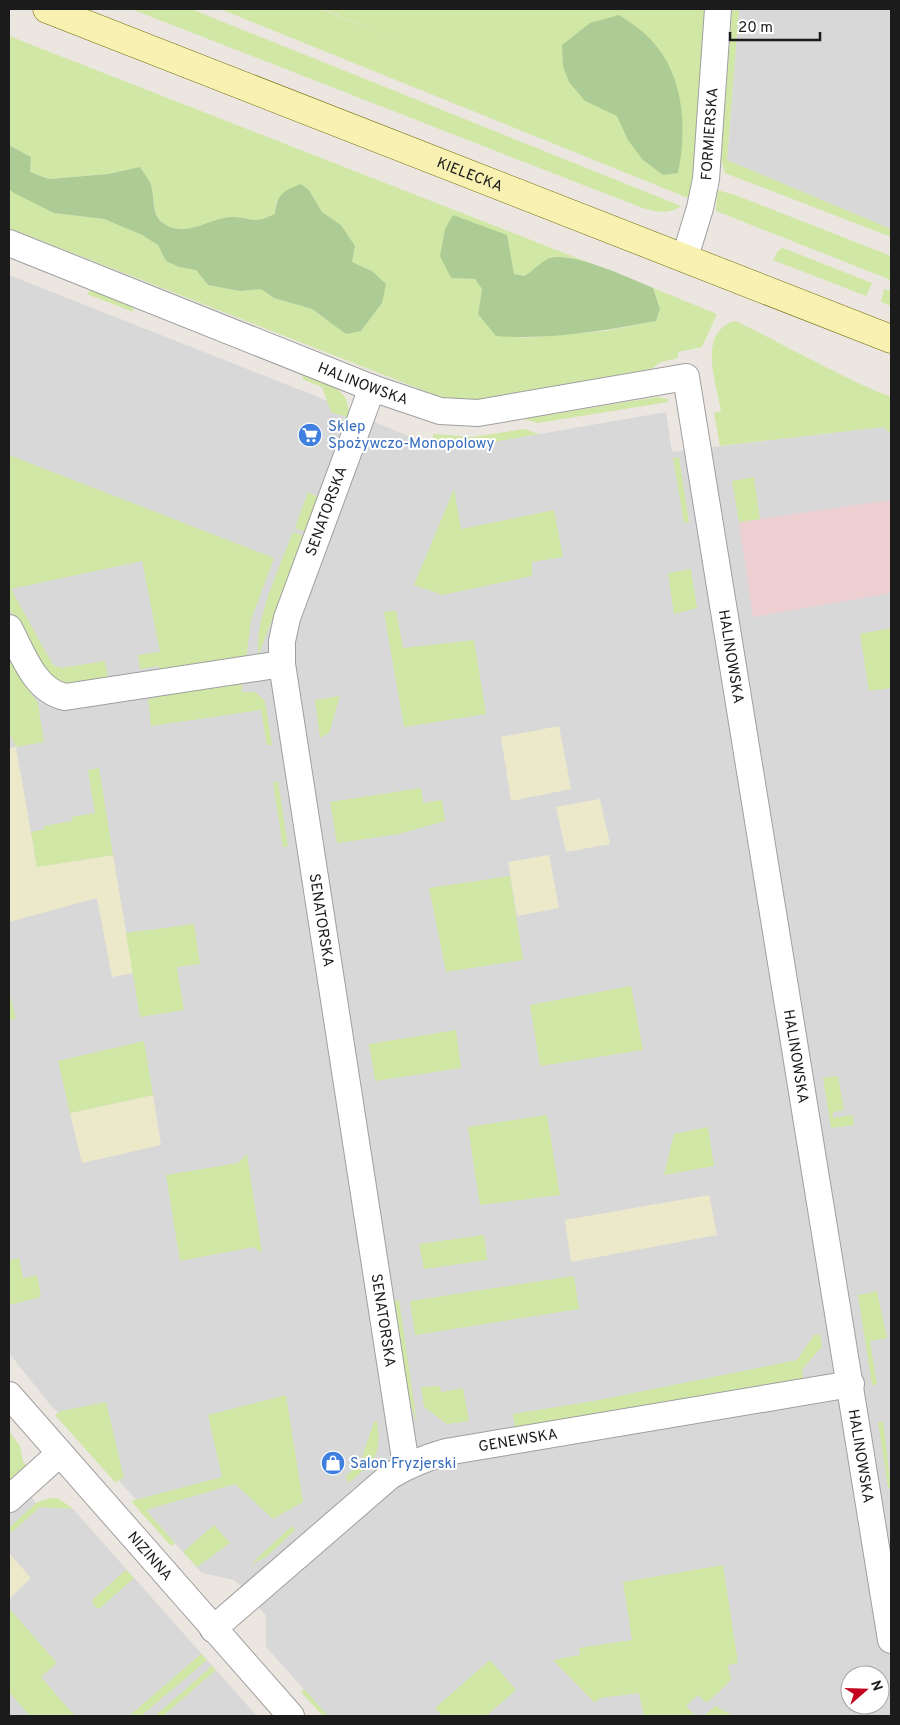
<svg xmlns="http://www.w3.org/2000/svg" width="900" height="1725" viewBox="0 0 900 1725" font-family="Overpass,sans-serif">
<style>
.residential{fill:#d9d8d8;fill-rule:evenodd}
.commercial{fill:#eecfd2}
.farmland{fill:#ece9cb}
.grass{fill:#d0e7a5}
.forest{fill:#adcc95}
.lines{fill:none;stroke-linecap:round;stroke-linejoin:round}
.minor-casing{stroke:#9f9f9f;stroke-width:28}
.secondary-casing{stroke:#6e6906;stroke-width:29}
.minor{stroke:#fff;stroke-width:26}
.secondary{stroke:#f8f1b2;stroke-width:28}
.labels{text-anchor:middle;stroke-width:4;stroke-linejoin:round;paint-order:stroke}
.street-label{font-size:15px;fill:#1b1b1b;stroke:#fff}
.shop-label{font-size:15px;fill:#366cbe;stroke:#fff;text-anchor:start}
</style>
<rect width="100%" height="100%" fill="#ece6e0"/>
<g class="residential">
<polygon points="739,9 891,9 891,229 727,160"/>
<path d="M9 275 313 395 396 431 447 450 666 412 672 452 883 427 891 433V1716H328L266 1647V1616L242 1587 234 1580 202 1573 48 1402 9 1353ZM850 1675H880V1705H850Z"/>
<polygon points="9,1471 40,1507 73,1509 257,1716 9,1716"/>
</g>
<polygon class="commercial" points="891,500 891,593 753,617 739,522"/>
<g class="farmland">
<polygon points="559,726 571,789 511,801 501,737"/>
<polygon points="16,747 37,867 113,855 133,973 112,977 97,898 9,922 9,748"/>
<polygon points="600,799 610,844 566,852 556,807"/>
<polygon points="549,855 559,908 517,916 508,862"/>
<polygon points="153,1095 161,1145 82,1163 70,1113"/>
<polygon points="709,1195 717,1235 571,1262 565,1220"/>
<polygon points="9,1553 31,1578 9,1599"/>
</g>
<g class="grass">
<path d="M131 9H191L681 206C668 216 654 211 640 207Z"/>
<polygon points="220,9 322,9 408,45 324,9 706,9 693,191 688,198"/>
<polygon points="732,9 739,9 727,160 891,229 891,237 725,173 721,158"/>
<path d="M9 36 600 267 568 257 549 258 525 276 513 274 507 235 451 278 475 279 482 289 478 314 522 338 605 331 656 321 660 309 653 288 717 314 702 347 678 352V358L661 362 651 369 474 400 444 398 425 391 9 228V189L54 213 104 219 142 235 158 245 166 261 180 267 196 270 208 285 240 291 261 289 274 298 312 309 328 321 361 331 382 303 372 271 352 262 355 246 341 225 322 212 309 190 276 202 275 214C249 226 253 216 230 217 209 219 178 242 160 220 151 209 156 196 150 184 148 178 143 172 140 167L108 174 49 179 30 172 31 157 9 145Z"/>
<polygon points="717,190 735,195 891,256 891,280 716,211"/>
<polygon points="783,248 872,283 866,296 773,260 778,251"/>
<polygon points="91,289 133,305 133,312 87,294"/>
<polygon points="884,289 891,291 891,306 881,302"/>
<path d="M735 321C788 346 837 376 891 397V433L883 427 720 446 714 413 721 411C716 382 697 332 735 321Z"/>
<path d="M304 373C323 381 355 390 347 417L331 412 322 387 302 379Z"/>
<polygon points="657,397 668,399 668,402 538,423 524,419"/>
<polygon points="524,429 539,434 447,450 430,444 434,434 473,437"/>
<polygon points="9,455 274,558 251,620 246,661 159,670 159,666 140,669 138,655 160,652 142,561 11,589 53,665 61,668 105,661 108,677 71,684 58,683 47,677 9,608"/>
<polygon points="679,457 689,522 684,523 673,458"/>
<polygon points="754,477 760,519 739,522 732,481"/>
<polygon points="454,489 461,529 554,510 563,557 532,562 532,576 442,595 414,585"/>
<polygon points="308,492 318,497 306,532 295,528"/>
<path d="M293 532 304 536 259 654C252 626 282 561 293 532Z"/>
<polygon points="691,569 697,608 674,614 668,573"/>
<polygon points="396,611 403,648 474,640 486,714 404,727 384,612"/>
<polygon points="891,628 891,688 869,691 860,634"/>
<polygon points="9,655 38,704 44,742 16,747 9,732"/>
<polygon points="242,684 242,692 255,692 265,701 272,745 267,745 261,710 151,726 148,699 160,697 159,694"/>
<polygon points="340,696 329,733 320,738 315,700"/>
<polygon points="99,768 113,855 37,867 31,832 45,829 44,826 72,821 71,817 95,813 88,770"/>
<polygon points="273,782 278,782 288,846 283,847"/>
<polygon points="421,788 423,803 442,800 445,821 399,834 337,843 330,802"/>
<polygon points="510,876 523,960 446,972 429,888"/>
<polygon points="194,924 200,964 177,967 184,1010 140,1017 126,933"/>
<polygon points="631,986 643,1050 540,1066 530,1005"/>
<polygon points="9,991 16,1019 9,1020"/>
<polygon points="456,1030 461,1068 375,1081 369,1044"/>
<polygon points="144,1041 153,1095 70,1113 58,1061"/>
<polygon points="838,1076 844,1110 833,1112 833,1118 853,1115 854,1125 831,1128 823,1078"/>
<polygon points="547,1115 560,1195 480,1205 468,1127"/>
<polygon points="708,1127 714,1166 664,1175 674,1134"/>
<polygon points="247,1154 262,1253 254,1247 180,1261 166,1175 238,1163"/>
<polygon points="484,1235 487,1260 424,1269 419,1244"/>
<polygon points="19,1258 23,1278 37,1275 41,1297 9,1305 9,1260"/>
<polygon points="574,1276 579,1309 415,1335 410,1301"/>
<polygon points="877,1291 887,1338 870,1341 877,1384 872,1385 858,1295"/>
<polygon points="399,1300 417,1424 409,1399 394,1301"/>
<polygon points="820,1334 822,1347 802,1369 803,1378 515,1428 513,1414 594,1401 797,1360 814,1335"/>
<polygon points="440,1386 441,1392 463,1388 469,1421 447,1424 424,1407 421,1387"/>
<polygon points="286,1395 303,1502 273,1519 235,1484 146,1510 175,1543 171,1546 131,1501 222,1477 208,1415"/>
<polygon points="106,1402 124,1478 115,1482 55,1415 61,1411"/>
<path d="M377 1421C382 1457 375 1460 349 1483L345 1477 360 1463 374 1422Z"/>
<polygon points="883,1421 891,1487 888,1488 878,1422"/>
<polygon points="9,1431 20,1446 23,1462 28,1467 9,1484"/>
<polygon points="51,1498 58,1498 73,1509 40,1507 12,1532 9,1528 36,1503"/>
<polygon points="214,1525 230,1543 197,1567 183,1552"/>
<polygon points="292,1526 295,1530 266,1557 250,1565"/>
<polygon points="723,1565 738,1663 728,1665 731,1680 707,1703 698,1695 686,1706 695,1716 644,1716 639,1693 600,1698 595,1703 553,1660 580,1655 579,1648 632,1640 623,1582"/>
<polygon points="126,1570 134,1578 99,1609 94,1606 92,1600"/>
<polygon points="9,1608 57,1663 41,1677 75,1716 30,1716 9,1692"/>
<polygon points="201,1654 207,1660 141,1716 129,1716"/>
<polygon points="490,1660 516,1690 486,1716 442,1716 435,1708"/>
<polygon points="212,1666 216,1670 163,1716 155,1716"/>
<polygon points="304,1689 328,1716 323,1716 301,1692"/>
<polygon points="716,1706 733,1716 703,1716"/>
</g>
<g class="forest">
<path d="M619 15C628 21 637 27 644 33 684 68 688 126 678 173L663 175 642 159 628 140 617 116 585 101 569 82 563 66 562 45 590 23Z"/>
<path d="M9 145 31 157 30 172 49 179 108 174 140 167C143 172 148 178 150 183 156 196 150 214 163 223 184 239 208 219 230 217 253 216 249 226 275 214 277 194 283 191 301 184L309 190 322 212 341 225 355 246 352 262 372 271 386 284 382 303 361 331 346 334 312 309 274 298 261 289 240 291 208 285 196 270 179 267 166 261 158 245 142 235 104 219 54 213 14 193 9 189Z"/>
<path d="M453 215 507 235 514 274 525 276C531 272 545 259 550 258 574 252 629 278 653 288L660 309 656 321C603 331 550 340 496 336L478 314 482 289 475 279 451 278 440 256 445 229Z"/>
</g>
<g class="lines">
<g class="minor-casing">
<g id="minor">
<path id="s1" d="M9 243 372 388 440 411 478 413 686 377 891 1640"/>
<path id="s2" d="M685 257 700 208 706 179 718 9"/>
<path id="s3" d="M372 388 287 618 282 641V664L406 1465"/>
<path d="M9 628C23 654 34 690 65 697L282 664"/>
<path id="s4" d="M9 1395 291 1716"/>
<polyline points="9,1499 59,1454"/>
<path id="s5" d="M213 1629 390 1476C408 1465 425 1458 446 1452L851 1384"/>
</g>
</g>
<g class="secondary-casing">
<g id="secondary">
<path id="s6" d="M47 9 891 339"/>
</g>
</g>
<use href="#minor" class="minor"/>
<use href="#secondary" class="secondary"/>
</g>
<defs>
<g id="supermarket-disc" transform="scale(1.25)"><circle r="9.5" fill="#3f7fe0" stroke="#fff"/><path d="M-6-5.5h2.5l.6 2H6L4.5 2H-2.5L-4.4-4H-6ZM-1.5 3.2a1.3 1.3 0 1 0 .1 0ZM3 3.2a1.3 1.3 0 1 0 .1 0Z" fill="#fff"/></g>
<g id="shop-disc" transform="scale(1.25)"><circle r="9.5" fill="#3f7fe0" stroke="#fff"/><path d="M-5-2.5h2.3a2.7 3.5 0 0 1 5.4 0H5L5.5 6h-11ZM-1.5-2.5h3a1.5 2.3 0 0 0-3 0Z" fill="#fff"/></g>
</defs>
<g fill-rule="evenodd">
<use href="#supermarket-disc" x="310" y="435"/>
<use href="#shop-disc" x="333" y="1463"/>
</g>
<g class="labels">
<g class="street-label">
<text dy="5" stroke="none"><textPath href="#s2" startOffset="126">FORMIERSKA</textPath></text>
<text dy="5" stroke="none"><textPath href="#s6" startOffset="454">KIELECKA</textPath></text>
<text dy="5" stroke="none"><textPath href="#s1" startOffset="381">HALINOWSKA</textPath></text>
<text transform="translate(326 511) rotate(-70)" y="5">SENATORSKA</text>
<text dy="5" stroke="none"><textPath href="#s1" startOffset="995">HALINOWSKA</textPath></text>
<text dy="5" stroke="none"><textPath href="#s3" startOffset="551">SENATORSKA</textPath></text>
<text dy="5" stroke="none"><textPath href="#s1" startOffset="1400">HALINOWSKA</textPath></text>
<text dy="5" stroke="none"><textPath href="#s3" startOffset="956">SENATORSKA</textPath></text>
<text dy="5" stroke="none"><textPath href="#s5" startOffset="368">GENEWSKA</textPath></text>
<text dy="5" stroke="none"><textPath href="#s1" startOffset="1805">HALINOWSKA</textPath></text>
<text dy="5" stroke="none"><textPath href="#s4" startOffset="214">NIZINNA</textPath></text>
</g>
<g class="shop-label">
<text x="328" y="431">Sklep<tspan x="328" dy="17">Spożywczo-Monopolowy</tspan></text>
<text x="350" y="1468">Salon Fryzjerski</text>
</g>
</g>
<rect width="900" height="1725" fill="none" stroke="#1b1b1b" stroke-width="20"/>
<g transform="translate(865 1690) rotate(70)"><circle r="24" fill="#ffffff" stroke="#a4a4a4"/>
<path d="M0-4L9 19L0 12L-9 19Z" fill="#c30220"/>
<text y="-8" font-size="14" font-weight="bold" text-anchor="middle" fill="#1b1b1b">N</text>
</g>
<path d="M730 32v8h90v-8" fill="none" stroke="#1b1b1b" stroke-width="2.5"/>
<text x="738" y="32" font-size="15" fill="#1b1b1b" stroke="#ffffff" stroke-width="4" paint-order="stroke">20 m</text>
</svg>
